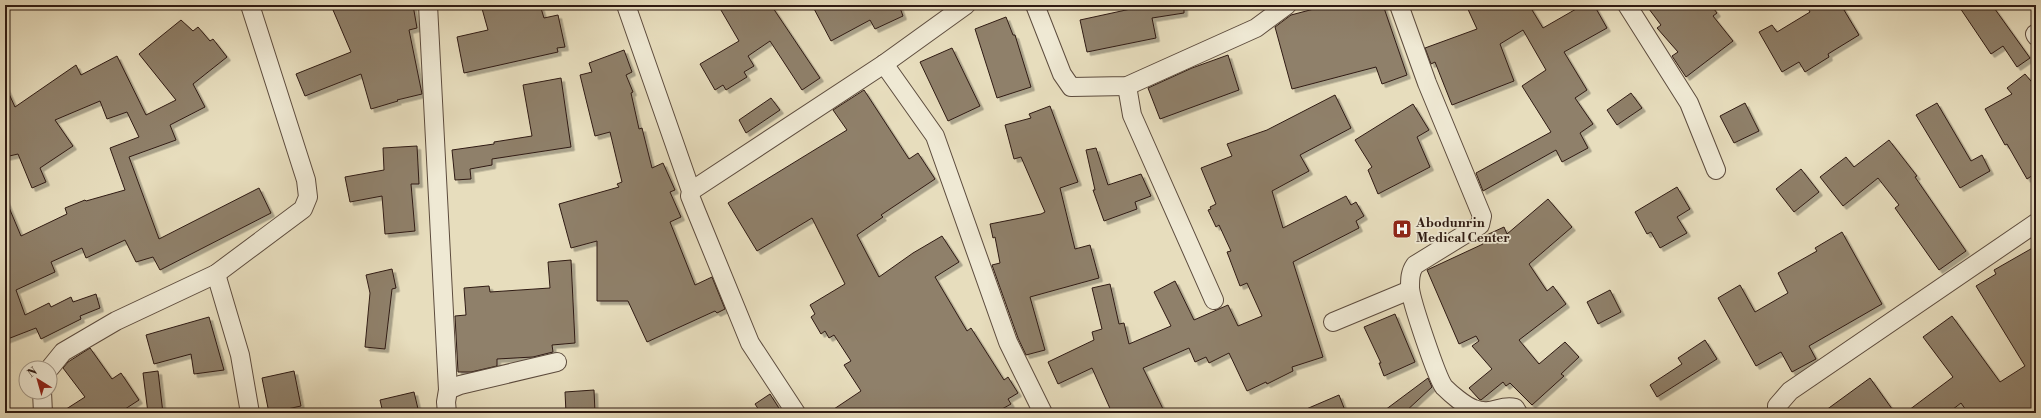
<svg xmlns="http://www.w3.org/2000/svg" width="2041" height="418" viewBox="0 0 2041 418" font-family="'Libre Bodoni',serif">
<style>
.building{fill:#8f806b;stroke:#2f1b13;filter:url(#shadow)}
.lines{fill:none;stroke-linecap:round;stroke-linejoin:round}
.minor-casing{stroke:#5d4c3e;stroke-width:20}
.minor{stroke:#efe9d4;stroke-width:18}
.labels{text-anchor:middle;stroke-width:3.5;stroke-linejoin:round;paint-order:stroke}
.poi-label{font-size:13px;font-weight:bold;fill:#2f1b13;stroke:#efe9d4;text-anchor:start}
</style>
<defs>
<filter id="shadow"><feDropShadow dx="3.5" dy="3.5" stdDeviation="0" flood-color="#0004"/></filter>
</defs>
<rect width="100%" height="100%" fill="#e7ddbd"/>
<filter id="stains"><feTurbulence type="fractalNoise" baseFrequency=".005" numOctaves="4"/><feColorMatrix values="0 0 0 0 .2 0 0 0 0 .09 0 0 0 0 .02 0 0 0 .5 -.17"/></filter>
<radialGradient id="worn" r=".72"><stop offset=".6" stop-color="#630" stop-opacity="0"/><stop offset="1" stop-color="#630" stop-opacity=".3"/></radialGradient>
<g class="building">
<polygon points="344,5 413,5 417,28 409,30 422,94 397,100 398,101 371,109 361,74 305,96 296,74 351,52 333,10"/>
<polygon points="481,5 540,5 544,18 558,15 565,47 557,48 558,52 464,73 457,37 488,30"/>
<polygon points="718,5 771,5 820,78 802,90 770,41 748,56 754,66 744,72 747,77 726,90 723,85 715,90 700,64 739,41"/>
<polygon points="812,5 899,5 903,16 875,29 870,20 831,41"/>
<polygon points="1149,5 1184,5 1184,13 1152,18 1156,38 1087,52 1080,20"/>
<polygon points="1329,5 1383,5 1407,75 1382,84 1376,67 1292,89 1275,27 1291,15"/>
<polygon points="1466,5 1529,5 1543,28 1583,5 1594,5 1607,28 1564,52 1587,90 1575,98 1593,124 1580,133 1588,148 1562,162 1556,150 1483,191 1476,173 1551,132 1522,86 1546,70 1523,30 1500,44 1514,81 1452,105 1435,62 1431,64 1425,48 1477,29"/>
<polygon points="1646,5 1711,5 1717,13 1713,16 1733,41 1686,77 1672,56 1678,52 1657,28 1661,25"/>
<polygon points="1806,5 1841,5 1859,35 1828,54 1829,57 1805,72 1799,62 1782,72 1759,32 1772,25 1777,32 1810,12"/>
<polygon points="1958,5 1992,5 2030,58 2017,67 2003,46 1991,54"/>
<polygon points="1006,17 1013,35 1015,35 1031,87 997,98 975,29"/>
<polygon points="181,20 193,31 198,27 210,41 213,39 227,57 193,84 205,107 170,125 176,140 129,157 159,239 259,188 271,213 160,270 153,257 136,262 125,240 86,258 82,248 51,262 55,272 16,290 25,315 49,303 51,307 71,297 73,302 96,294 100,308 80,316 81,319 41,339 36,328 5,340 5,198 21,236 67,214 65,208 85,200 86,201 125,190 110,148 139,137 127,112 107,119 100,101 55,120 73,146 40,168 46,182 32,188 18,154 5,157 5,85 15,107 76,65 81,75 117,56 146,115 176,100 139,54"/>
<polygon points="952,48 980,106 948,121 920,62"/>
<polygon points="624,50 632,72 626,75 633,92 631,93 639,129 642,128 652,168 663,163 675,190 670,192 681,217 670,222 695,285 712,277 725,309 717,313 715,311 647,342 628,301 597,301 597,241 571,248 559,204 619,187 617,184 622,182 610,132 595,136 580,75 592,72 589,63"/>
<polygon points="1228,55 1239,90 1160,119 1148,88 1192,68"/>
<polygon points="2025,74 2036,87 2036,173 2027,179 2007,144 2005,145 1985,109 2012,94 2007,88"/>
<polygon points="561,78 571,147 492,159 492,165 470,169 471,179 455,180 452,150 494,144 494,142 532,136 523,85"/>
<polygon points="864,90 909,159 918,153 935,179 881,215 883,217 857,235 879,277 913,253 942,236 959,262 935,277 967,331 971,328 1004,380 1008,377 1018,393 1008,399 1011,404 995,413 828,413 861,391 844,365 851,361 834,335 829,338 825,331 821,334 811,317 815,314 810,305 845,284 812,218 757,251 728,203 847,130 833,110"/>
<polygon points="1631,93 1642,108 1617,125 1607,110"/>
<polygon points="1335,95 1351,128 1300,155 1309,171 1272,191 1283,228 1346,196 1351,205 1356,202 1364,216 1356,221 1359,228 1293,262 1323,357 1292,367 1293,371 1267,384 1266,382 1247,391 1229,353 1209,363 1206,357 1195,362 1189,348 1143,368 1165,413 1112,413 1092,368 1058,384 1048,362 1094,340 1092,332 1102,329 1092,288 1110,284 1119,324 1124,323 1129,344 1171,326 1154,292 1175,281 1194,320 1228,305 1238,326 1262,316 1247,283 1240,286 1227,252 1231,251 1219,225 1216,227 1208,210 1211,209 1210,207 1216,204 1201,168 1232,156 1227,144 1267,130"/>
<polygon points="771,98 780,110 746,133 739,120"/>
<polygon points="1745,103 1759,131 1734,143 1720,116"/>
<polygon points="1937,103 1971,161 1982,155 1990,171 1960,188 1916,115"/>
<polygon points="1413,104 1429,130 1417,137 1430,167 1378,194 1368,170 1372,167 1355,140"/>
<polygon points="1050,106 1078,182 1060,188 1075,249 1090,245 1099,278 1030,297 1045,350 1026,355 1018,338 992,265 1000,263 995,237 993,238 990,224 1041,214 1045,212 1021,157 1014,159 1005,125 1031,118 1029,114"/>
<polygon points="1889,140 1917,176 1915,177 1966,251 1939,270 1895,208 1899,205 1878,178 1843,206 1820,177 1846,157 1854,167"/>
<polygon points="417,146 419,184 411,184 415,231 385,234 382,196 350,202 345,177 384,170 383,148"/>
<polygon points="1096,148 1108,185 1141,174 1151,196 1135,202 1137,209 1104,221 1093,190 1095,190 1086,150"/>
<polygon points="1801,169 1819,192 1794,212 1776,189"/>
<polygon points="1677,187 1690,209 1677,217 1687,233 1660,248 1651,232 1647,234 1635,212"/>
<polygon points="1548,199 1572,227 1529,264 1547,291 1553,286 1566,304 1519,340 1539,364 1565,342 1579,357 1561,374 1564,376 1532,405 1510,383 1506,386 1503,382 1481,400 1479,399 1469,388 1492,369 1472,346 1479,341 1476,336 1459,344 1427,270 1483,244 1480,238 1504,227 1507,234"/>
<polygon points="1842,232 1882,304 1809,346 1816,359 1792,372 1781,352 1756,366 1718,298 1740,285 1755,312 1788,293 1778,273 1817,251 1815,248"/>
<polygon points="2036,246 2036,413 1968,413 1961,403 1948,413 1905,413 1953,377 1923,337 1952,316 2000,382 2025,366 1976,286 1996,274 1994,270"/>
<polygon points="571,260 575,343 552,345 553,352 533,357 497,359 497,366 471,372 458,372 455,316 466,315 464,288 489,286 490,292 550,288 548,262"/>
<polygon points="392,269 396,288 392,289 385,349 365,347 370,293 366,275"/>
<polygon points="1610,290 1621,312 1598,324 1587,302"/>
<polygon points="1395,314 1415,362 1384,376 1379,363 1381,363 1364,327"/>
<polygon points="209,317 224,370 194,374 191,354 154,364 146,335"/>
<polygon points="1705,340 1717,359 1657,397 1650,385 1682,364 1678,358"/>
<polygon points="90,348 112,379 121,373 139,400 119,413 60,413 85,397 63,368 68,362"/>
<polygon points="158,371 163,413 148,413 143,373"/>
<polygon points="294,371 301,406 269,413 262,378"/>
<polygon points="1428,378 1432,387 1404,413 1381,413"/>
<polygon points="1870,378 1895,413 1822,413"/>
<polygon points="594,390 595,413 566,413 565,392"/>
<polygon points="414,392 419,413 383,413 380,400"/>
<polygon points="770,394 782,413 761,413 755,404"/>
<polygon points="1339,395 1346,413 1297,413"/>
</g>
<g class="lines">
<g class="minor-casing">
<g id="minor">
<polyline points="428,5 448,390 446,402 447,413"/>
<polyline points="626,5 691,191 690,196 696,211 750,343 796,413"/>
<polyline points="1035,5 1062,74 1071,87 1127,86 1256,28 1287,5"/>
<path d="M1399 5 1427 83 1482 216 1480 225 1415 265C1410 272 1410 279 1410 288 1411 301 1437 378 1444 387 1451 394 1465 406 1474 409 1492 416 1500 404 1515 408L1518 413"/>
<polyline points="1627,5 1689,103 1716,170"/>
<polyline points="2035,34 2036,36"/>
<polyline points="884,64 935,136 1008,342 1043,413"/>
<polyline points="1127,86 1132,115 1214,300"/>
<polyline points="691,191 884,64 966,5"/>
<polyline points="216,274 240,355 250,413"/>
<polyline points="1333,322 1410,290"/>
<polyline points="50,368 63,352 116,321 216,274 303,209 308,197 306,180 250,5"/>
<polyline points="448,390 460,385 557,362"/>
<polyline points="42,392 43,413"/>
<polyline points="1777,413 1777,406 1790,391 2036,223"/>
</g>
</g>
<use href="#minor" class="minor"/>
</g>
<defs>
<g id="hospital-square" transform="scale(1)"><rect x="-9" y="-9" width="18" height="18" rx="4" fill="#8f2418" stroke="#efe9d4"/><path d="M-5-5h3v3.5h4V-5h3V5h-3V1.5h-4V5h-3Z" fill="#fff"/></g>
</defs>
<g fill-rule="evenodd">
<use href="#hospital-square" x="1402" y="229"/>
</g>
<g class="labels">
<g class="poi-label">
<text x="1416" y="227">Abodunrin<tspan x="1416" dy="15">Medical Center</tspan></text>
</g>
</g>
<rect width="2041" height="418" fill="none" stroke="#e7ddbd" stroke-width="20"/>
<rect x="6" y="6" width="2029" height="406" fill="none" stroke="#2f1b13" stroke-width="2"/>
<rect x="10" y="10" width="2021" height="398" fill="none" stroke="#2f1b13"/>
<g transform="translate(38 380) rotate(323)"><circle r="19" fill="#efe9d4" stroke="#a29787"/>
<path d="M0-3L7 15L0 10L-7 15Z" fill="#8f2418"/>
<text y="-6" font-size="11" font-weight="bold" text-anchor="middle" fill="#2f1b13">N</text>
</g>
<rect width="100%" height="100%" filter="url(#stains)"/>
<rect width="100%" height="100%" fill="url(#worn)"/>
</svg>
